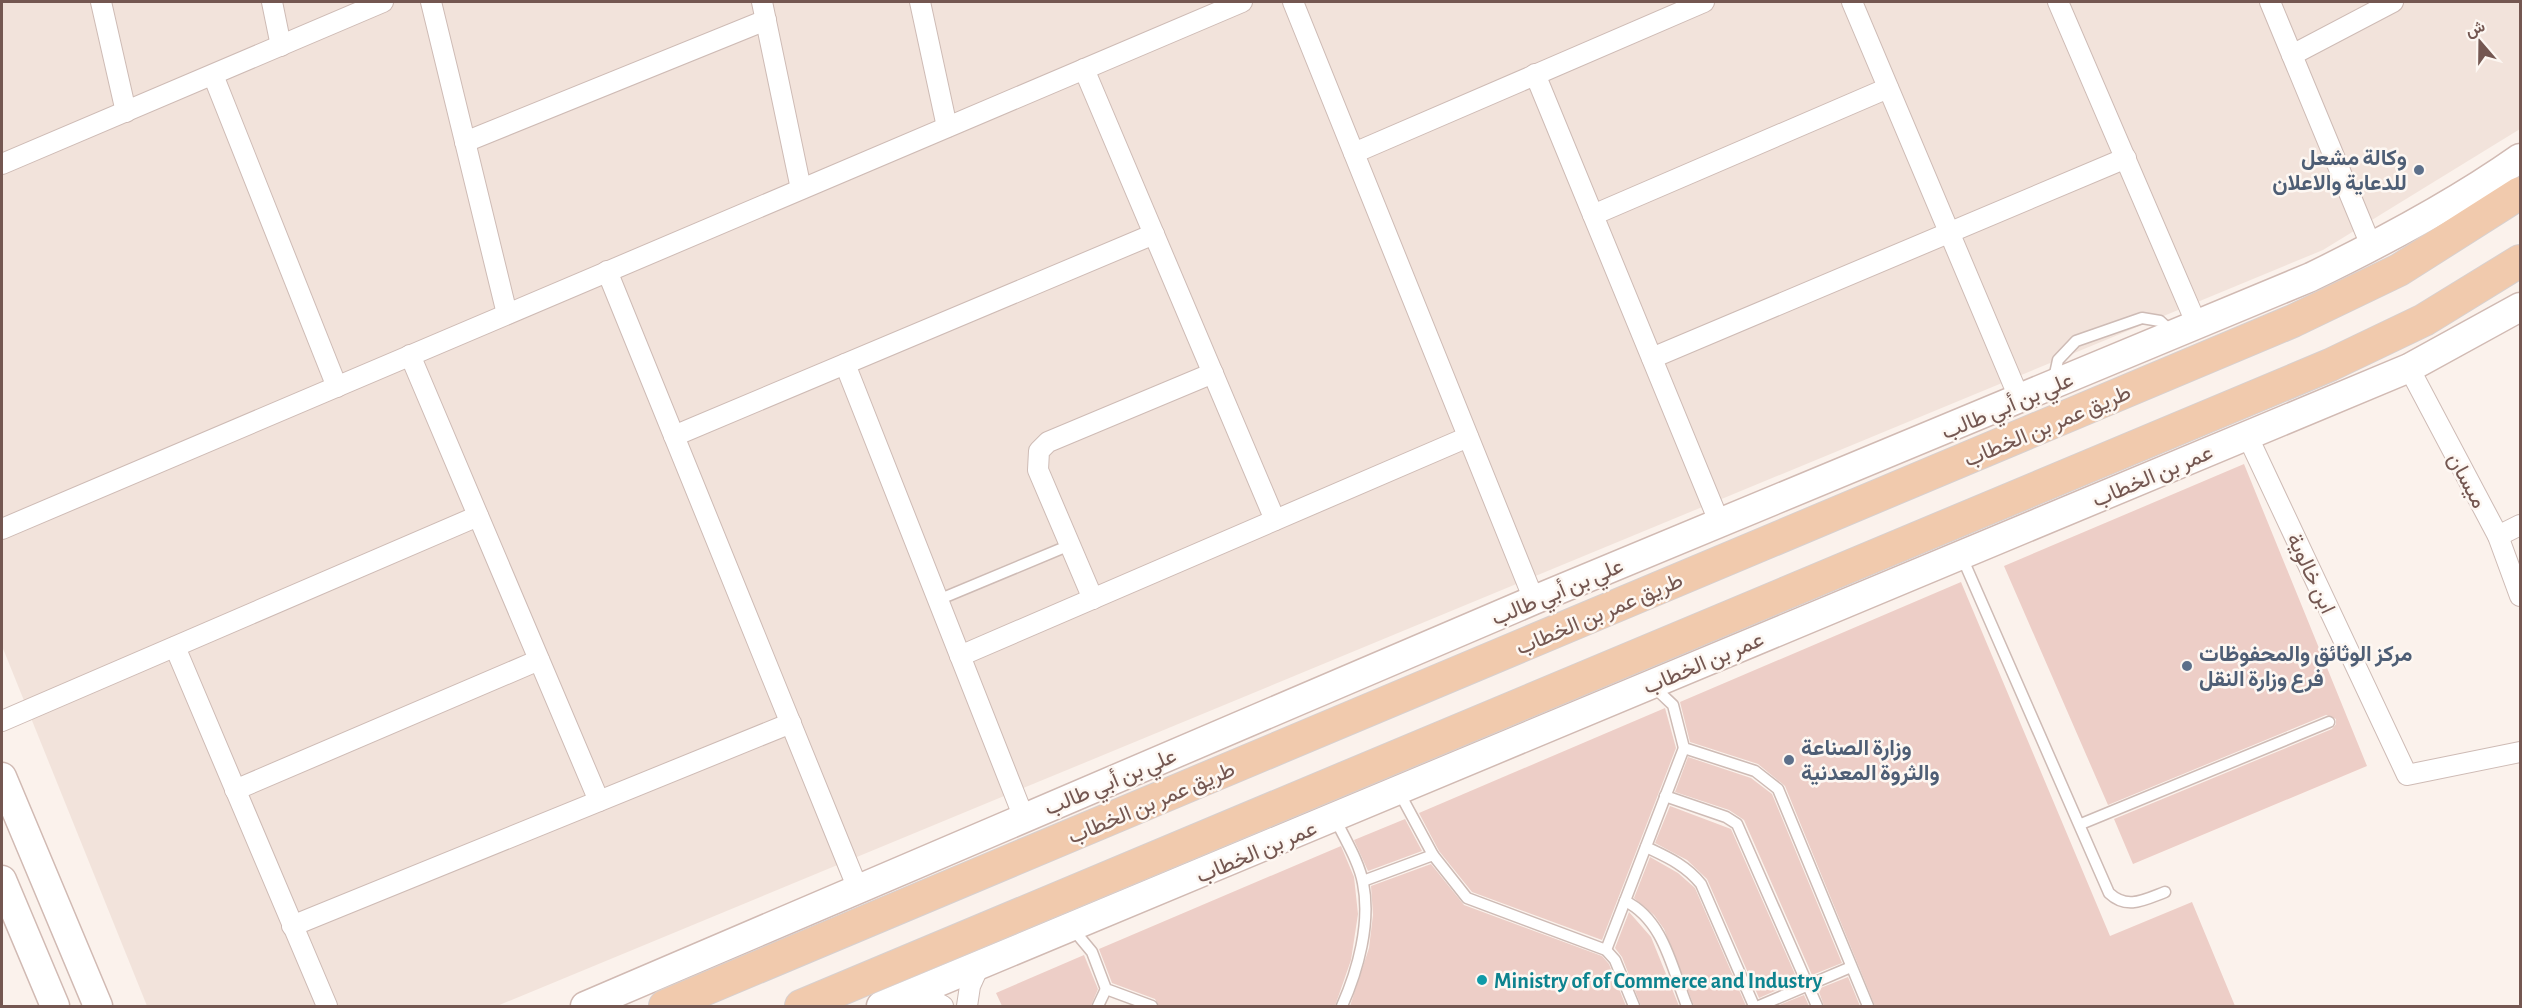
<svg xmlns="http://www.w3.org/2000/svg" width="2522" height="1008" viewBox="0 0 2522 1008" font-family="'Alegreya Sans',Vazirmatn,sans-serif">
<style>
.residential{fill:#f2e3db}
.building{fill:#edcec7}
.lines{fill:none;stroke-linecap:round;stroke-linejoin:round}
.lane-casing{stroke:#cebbb5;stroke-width:13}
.street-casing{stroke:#cebbb5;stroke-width:22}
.secondary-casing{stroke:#d1bab3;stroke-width:31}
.primary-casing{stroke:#d8d0ce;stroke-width:34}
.lane{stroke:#fff;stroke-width:10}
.street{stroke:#fff;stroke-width:20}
.secondary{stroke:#fff;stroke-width:28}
.primary{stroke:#f1caad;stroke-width:32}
.service-dot{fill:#5c6f8a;stroke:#fdf7f2;stroke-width:2}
.culture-dot{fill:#0f9aa8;stroke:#fdf7f2;stroke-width:2}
.labels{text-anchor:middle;stroke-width:5;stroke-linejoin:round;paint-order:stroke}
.service-label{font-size:22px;font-weight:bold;fill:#4e5e75;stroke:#fdf7f2;text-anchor:start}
.street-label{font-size:22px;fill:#745751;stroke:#fdf7f2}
.culture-label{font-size:22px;font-weight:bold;fill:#0d838f;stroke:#fdf7f2;text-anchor:start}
</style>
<rect width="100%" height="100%" fill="#fbf2ec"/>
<polygon class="residential" points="2,2 2520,2 2520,129 2323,250 497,1006 147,1006 2,646"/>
<g class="building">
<polygon points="2244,464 2367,766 2133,864 2114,819 2332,729 2336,724 2336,719 2326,715 2108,805 2004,566"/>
<polygon points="1961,582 2110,936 2192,902 2235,1006 1875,1006 1785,786 1758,764 1690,742 1680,702"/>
<polygon points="1665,708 1676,748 1602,940 1472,892 1439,851 1419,813"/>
<polygon points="1688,757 1751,778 1772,794 1842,963 1812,975 1744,820 1729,810 1675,792"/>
<polygon points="1670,806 1731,829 1798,981 1759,998 1707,879 1687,860 1655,843"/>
<polygon points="1405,819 1422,851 1368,871 1354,840"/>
<polygon points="1341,846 1354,877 1358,914 1351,960 1335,1006 1159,1006 1155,999 1112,983 1099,949"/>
<polygon points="1650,857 1678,873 1695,888 1746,1006 1694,1006 1664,929 1654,915 1634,898"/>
<polygon points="1431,864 1464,905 1602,956 1609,964 1626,1006 1350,1006 1369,948 1373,915 1371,886"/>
<polygon points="1629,912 1651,937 1679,1006 1641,1006 1622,957 1615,948"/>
<polygon points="1084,955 1098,989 1091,1006 1002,1006 996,993"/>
<polygon points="1848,977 1860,1006 1824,1006 1818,989"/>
<polygon points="1804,995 1809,1006 1777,1006"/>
</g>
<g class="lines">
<g class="lane-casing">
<g id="lane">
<polyline points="2053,383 2058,360 2076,341 2142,318 2160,321 2172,332"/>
<path d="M1961 555 2109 893C2127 910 2144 900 2165 892"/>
<polyline points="938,600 1070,545"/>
<polyline points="1653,686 1673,705 1684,748 1755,771 1778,789 1868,1006"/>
<polyline points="1399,792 1433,855 1467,898 1606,950 1615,960 1634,1006"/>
<polyline points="1665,796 1726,817 1737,824 1817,1006"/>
<path d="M1335 818C1344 838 1359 861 1363 883 1371 923 1358 970 1342 1006"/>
<polyline points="2081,824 2329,722"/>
<path d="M1646 847C1667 857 1686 865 1701 884L1754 1006"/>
<polyline points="1363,881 1433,855"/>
<path d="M1625 901C1664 920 1672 969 1687 1006"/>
<polyline points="1072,928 1092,952 1106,989 1152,1006"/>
<polyline points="1606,950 1684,748"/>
<polyline points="1098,1006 1106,989"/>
<polyline points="1759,1006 1851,967"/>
</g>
</g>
<g class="street-casing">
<g id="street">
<polyline points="101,2 126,112"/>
<polyline points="272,2 281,46"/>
<polyline points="431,2 507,314"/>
<polyline points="762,2 801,189"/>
<polyline points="920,2 947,127"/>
<polyline points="1293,2 1534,600"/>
<polyline points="1852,2 2020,400"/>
<polyline points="2058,2 2197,325"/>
<polyline points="2270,2 2372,248"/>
<polyline points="2292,55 2393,2"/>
<polyline points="1084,69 1275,520"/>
<polyline points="1535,74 1720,524"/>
<polyline points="213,75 337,387"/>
<polyline points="465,142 766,20"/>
<polyline points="1354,153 1704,2"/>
<polyline points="2,164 383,2"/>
<polyline points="1593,215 1888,88"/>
<polyline points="607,271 858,889"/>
<polyline points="410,355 599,801"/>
<polyline points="1652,358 2126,158"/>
<polyline points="845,364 1024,818"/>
<polyline points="2409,368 2498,536 2520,596"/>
<polyline points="2247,435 2407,775 2520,752"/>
<polyline points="674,436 1154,234"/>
<polyline points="2,529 1242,2"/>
<polyline points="2498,536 2520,525"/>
<polyline points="1093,599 1038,470 1039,451 1048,442 1213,373"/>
<polyline points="175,647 327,1006"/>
<polyline points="960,656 1468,437"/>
<polyline points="2,721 478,516"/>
<polyline points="235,790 539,660"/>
<polyline points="292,926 791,723"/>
<polyline points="916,991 943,1006"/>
<polyline points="967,1006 970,986 979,966"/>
</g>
</g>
<g class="secondary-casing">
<g id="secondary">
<polyline points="2,777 98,1006"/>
<polyline points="2,880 55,1006"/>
<path d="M585 1006 1534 600 2311 277C2383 242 2455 204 2520 158"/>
<polyline points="881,1006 2409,368 2520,307"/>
</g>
</g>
<g class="primary-casing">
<g id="primary">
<polyline points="665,1006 2293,321 2399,270 2520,193"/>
<polyline points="801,1006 2330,365 2424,320 2520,261"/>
</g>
</g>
<use href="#lane" class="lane"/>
<use href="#street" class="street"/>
<use href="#secondary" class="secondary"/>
<use href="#primary" class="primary"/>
</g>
<g class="service-dot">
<circle cx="2419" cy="170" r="6"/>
<circle cx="2187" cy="666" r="6"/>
<circle cx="1789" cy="760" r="6"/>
</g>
<circle class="culture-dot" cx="1482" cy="980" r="6"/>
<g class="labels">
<g class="service-label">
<text x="2407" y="165" text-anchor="end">وكالة مشعل<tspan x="2407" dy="25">للدعاية والاعلان</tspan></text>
<text x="2199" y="661">مركز الوثائق والمحفوظات<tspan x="2199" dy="25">فرع وزارة النقل</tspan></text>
<text x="1801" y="755">وزارة الصناعة<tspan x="1801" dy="25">والثروة المعدنية</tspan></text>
</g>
<g class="street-label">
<text transform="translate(2007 405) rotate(-23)" y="8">علي بن أبي طالب</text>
<text transform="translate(2047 425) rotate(-23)" y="8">طريق عمر بن الخطاب</text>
<text transform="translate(2152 475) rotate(-23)" y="8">عمر بن الخطاب</text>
<text transform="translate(2468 480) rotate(62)" y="8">ميسان</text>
<text transform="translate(2312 573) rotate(65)" y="8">ابن خالوية</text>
<text transform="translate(1557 591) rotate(-23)" y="8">علي بن أبي طالب</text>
<text transform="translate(1599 613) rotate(-23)" y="8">طريق عمر بن الخطاب</text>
<text transform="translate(1703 662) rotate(-23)" y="8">عمر بن الخطاب</text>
<text transform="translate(1110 781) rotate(-23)" y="8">علي بن أبي طالب</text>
<text transform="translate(1151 802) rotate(-23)" y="8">طريق عمر بن الخطاب</text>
<text transform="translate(1256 851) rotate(-23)" y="8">عمر بن الخطاب</text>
</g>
<g class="culture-label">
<text x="1494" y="988">Ministry of of Commerce and Industry</text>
</g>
</g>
<rect width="2522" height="1008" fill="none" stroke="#745751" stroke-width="6"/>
<g transform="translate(2480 42) rotate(340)" stroke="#fdf7f2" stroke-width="4.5" paint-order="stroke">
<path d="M0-4.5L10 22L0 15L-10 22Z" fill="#745751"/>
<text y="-9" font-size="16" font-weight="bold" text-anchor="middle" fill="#745751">ش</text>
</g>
</svg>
